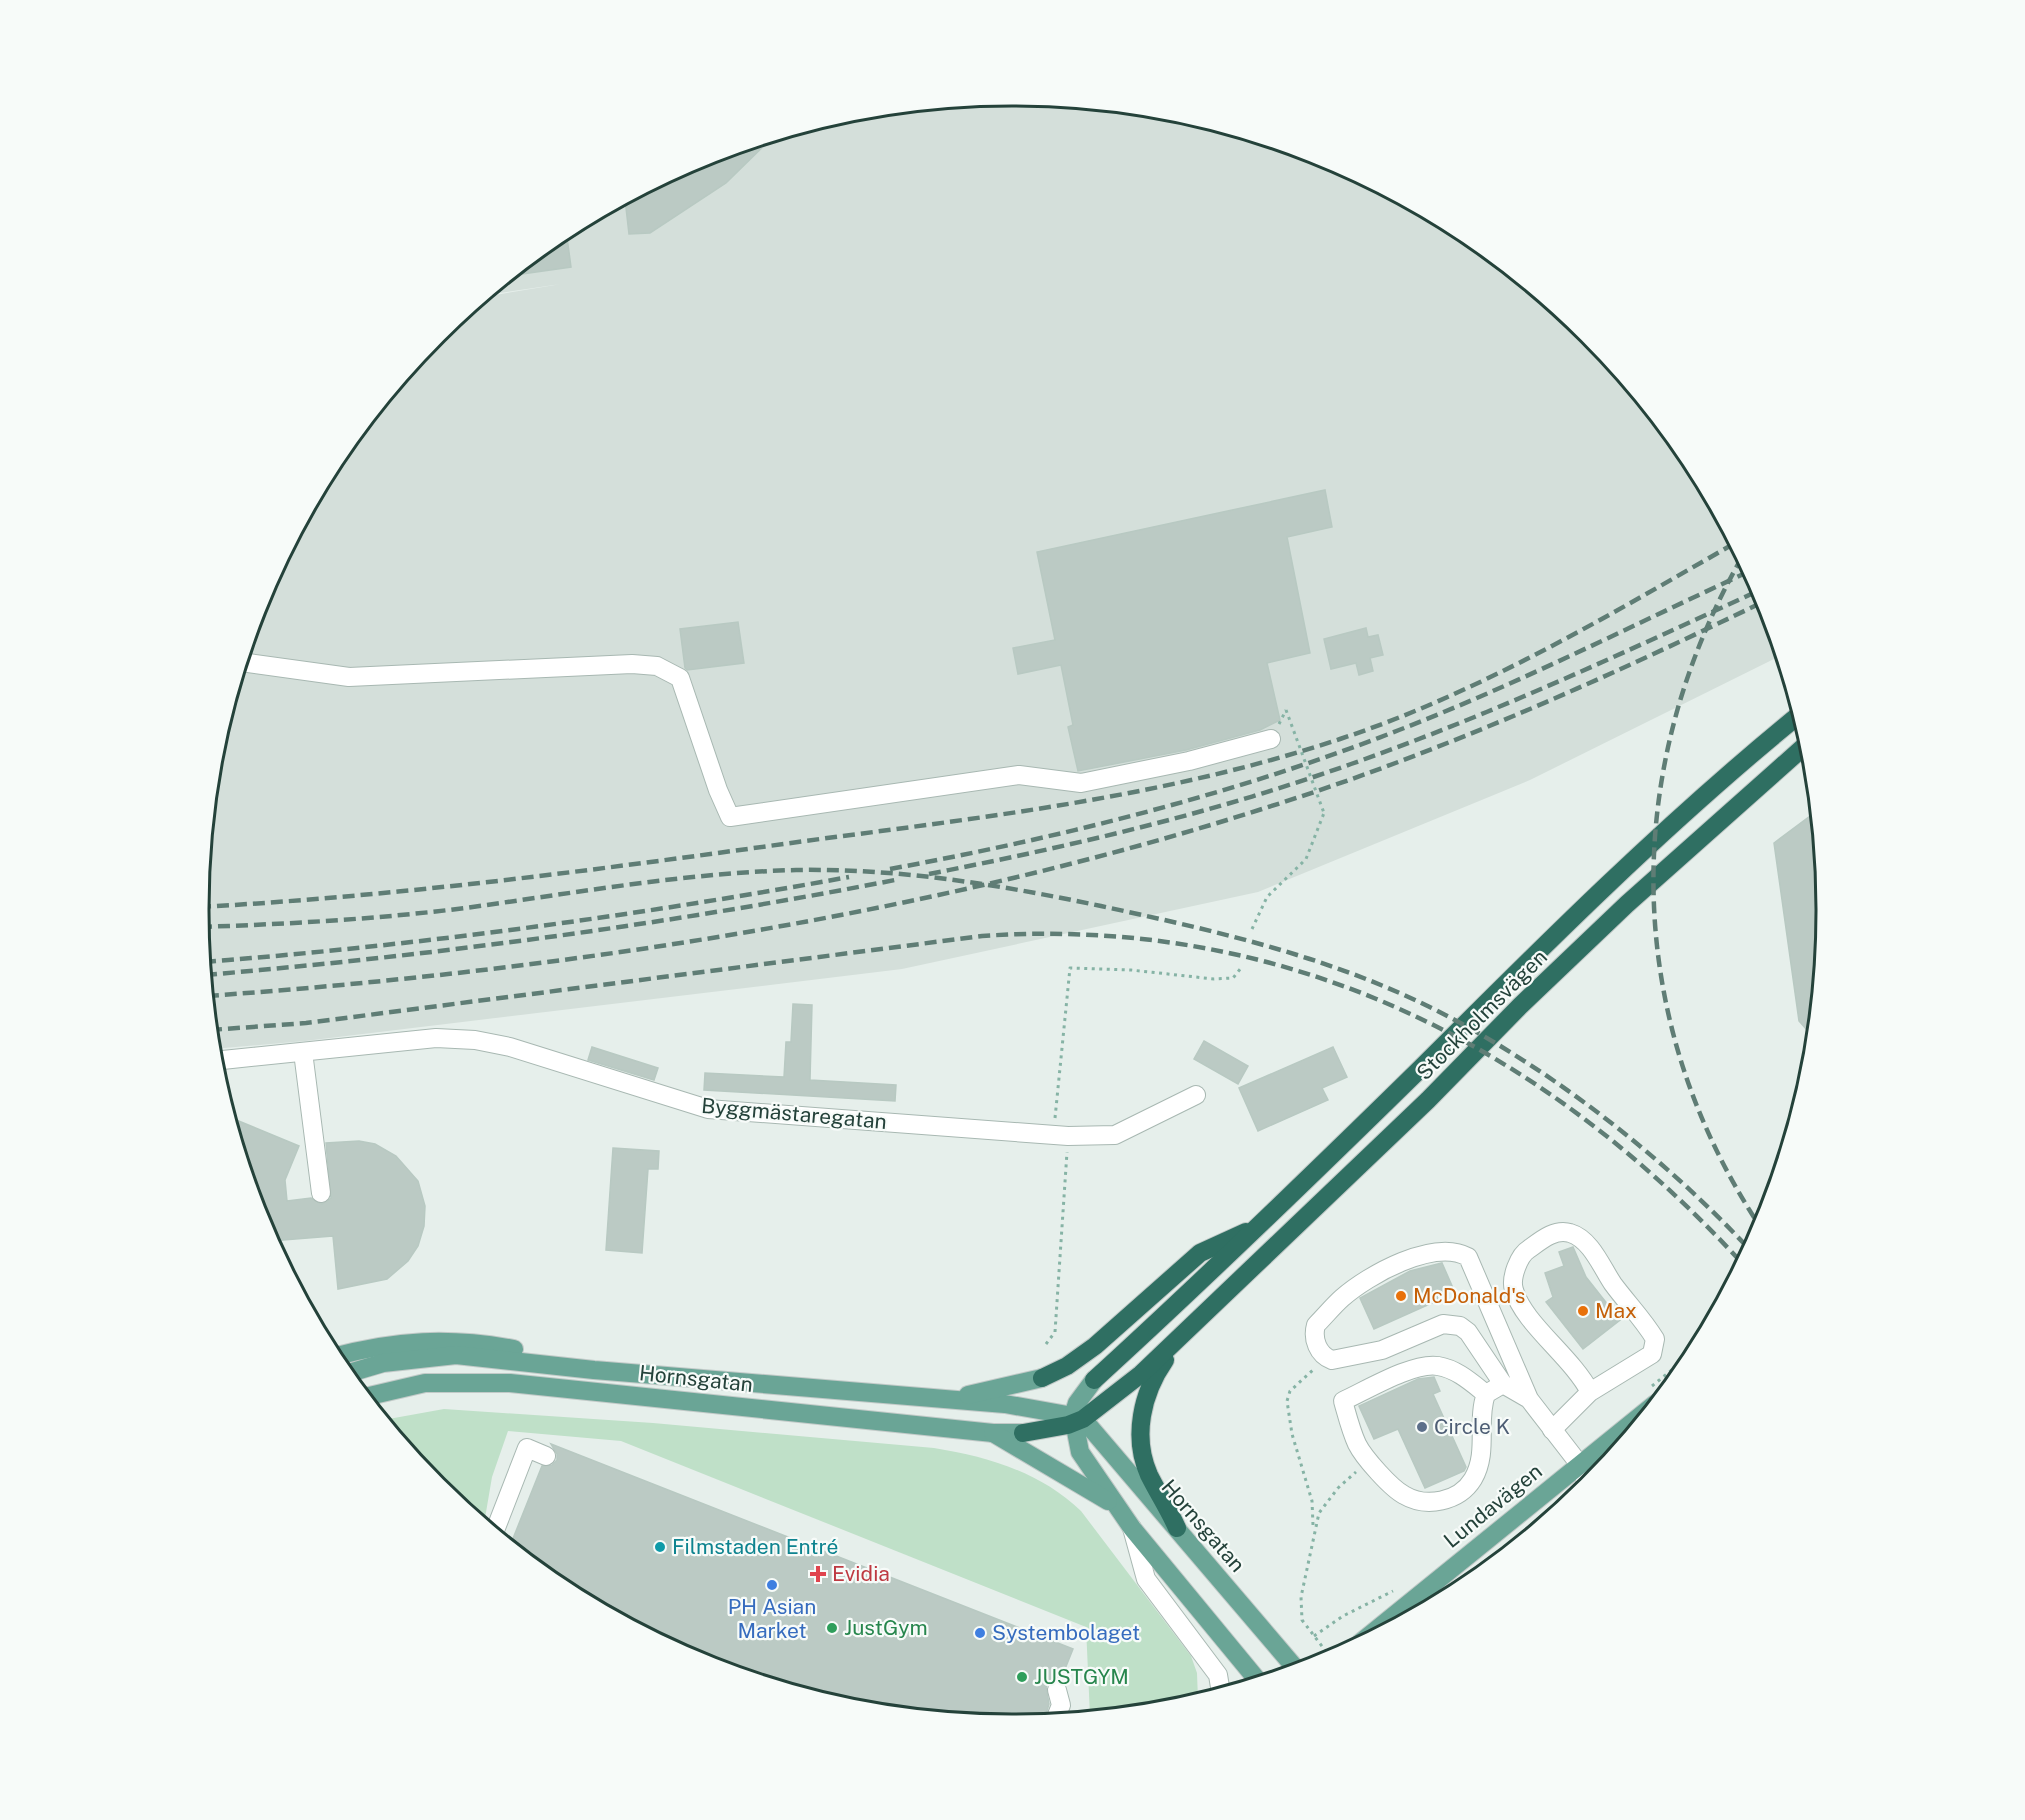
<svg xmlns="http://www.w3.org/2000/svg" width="2025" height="1820" viewBox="0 0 2025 1820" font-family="'Public Sans',sans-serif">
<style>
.built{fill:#d4dfda}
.green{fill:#bfe0c8}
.building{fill:#bbcac4;stroke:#b8c9c2;stroke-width:1.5}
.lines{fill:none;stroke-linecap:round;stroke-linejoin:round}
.minor-casing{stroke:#a8b8b2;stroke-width:20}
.major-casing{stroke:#c2cac8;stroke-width:20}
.highway-casing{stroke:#c2cac8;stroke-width:20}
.path{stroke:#86b3a5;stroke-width:3;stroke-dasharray:3 4.5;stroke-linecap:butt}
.minor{stroke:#fff;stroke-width:18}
.major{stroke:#6aa596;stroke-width:18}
.highway{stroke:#2f6f62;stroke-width:18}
.rail{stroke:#5f7d75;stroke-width:4.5;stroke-dasharray:12 6;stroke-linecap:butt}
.path-bridge{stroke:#86b3a5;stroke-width:3;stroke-dasharray:3 4.5;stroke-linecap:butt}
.food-dot{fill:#e8710a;stroke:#f7fbf9;stroke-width:2}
.service-dot{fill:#5c6f8a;stroke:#f7fbf9;stroke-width:2}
.culture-dot{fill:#0f9aa8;stroke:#f7fbf9;stroke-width:2}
.health-dot{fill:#e0444e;stroke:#f7fbf9;stroke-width:2}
.shop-dot{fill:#3f7fe0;stroke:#f7fbf9;stroke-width:2}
.leisure-dot{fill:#2e9e5b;stroke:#f7fbf9;stroke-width:2}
.labels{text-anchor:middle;stroke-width:4.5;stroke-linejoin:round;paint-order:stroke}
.street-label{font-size:21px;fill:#24423a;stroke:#f7fbf9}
.food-label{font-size:21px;fill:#c56008;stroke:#f7fbf9;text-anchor:start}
.service-label{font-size:21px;fill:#4e5e75;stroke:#f7fbf9;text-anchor:start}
.culture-label{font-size:21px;fill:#0d838f;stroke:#f7fbf9;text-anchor:start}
.health-label{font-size:21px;fill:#be3a42;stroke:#f7fbf9;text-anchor:start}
.shop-label{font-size:21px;fill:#366cbe;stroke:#f7fbf9}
.leisure-label{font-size:21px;fill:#27864d;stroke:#f7fbf9;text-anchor:start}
.rim{fill:none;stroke:#24423a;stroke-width:3}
</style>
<rect width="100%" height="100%" fill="#e6efeb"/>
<polygon class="built" points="1013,96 1172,112 1324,158 1465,233 1588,335 1689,458 1765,599 1782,655 1530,780 1258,892 902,969 305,1041 212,1049 199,910 214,751 261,598 336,457 437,334 483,297 561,284 485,295 561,233 701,158 854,112"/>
<path class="green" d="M444 1409 653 1423 934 1448C989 1457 1040 1472 1081 1511L1191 1656 1197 1673 1198 1700 1171 1708 1090 1716 1086 1627 621 1441 508 1431 492 1477 484 1524 437 1485 383 1420Z"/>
<g class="building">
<polygon points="775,135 726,183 650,233 629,234 625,199 701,158"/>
<polygon points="566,230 571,267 508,276 561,233"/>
<polygon points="1325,490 1332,527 1287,537 1310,653 1267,663 1280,720 1260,730 1186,750 1078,771 1068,727 1073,725 1061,665 1018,674 1013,648 1055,640 1037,552"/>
<polygon points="738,622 744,663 687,670 685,668 680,629"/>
<polygon points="1366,628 1368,637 1378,635 1383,655 1370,658 1373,671 1359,675 1356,663 1331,669 1324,639"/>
<polygon points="1817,811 1821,857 1815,861 1824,932 1814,1038 1799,1021 1774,843"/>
<polygon points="793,1004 812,1005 810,1080 896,1085 895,1101 704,1090 705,1073 784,1077 786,1042 791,1042"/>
<polygon points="1204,1041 1248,1066 1238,1084 1194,1059"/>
<polygon points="592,1047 658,1068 654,1080 588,1060"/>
<polygon points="1333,1047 1347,1077 1322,1088 1328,1100 1258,1131 1239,1088"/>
<polygon points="229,1117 299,1146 285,1180 287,1201 311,1198 322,1204 331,1198 326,1143 359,1141 375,1144 396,1156 418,1181 425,1206 424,1226 418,1246 408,1261 387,1279 338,1289 333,1236 271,1241 260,1221"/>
<polygon points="613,1148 659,1151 658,1169 648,1169 642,1253 606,1250"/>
<polygon points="1573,1247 1586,1277 1620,1320 1583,1349 1546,1302 1553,1297 1545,1273 1564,1266 1559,1252"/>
<polygon points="1442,1263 1453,1288 1436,1295 1439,1300 1374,1329 1360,1298 1410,1271"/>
<polygon points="1434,1377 1440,1391 1433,1394 1466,1467 1464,1471 1425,1488 1398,1429 1374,1439 1359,1406 1418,1379"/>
<polygon points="551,1444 1073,1649 1061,1679 1054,1679 1046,1687 1049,1704 1044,1721 1012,1724 853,1708 701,1662 560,1587 510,1546 542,1466 552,1465 557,1460 557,1454"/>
</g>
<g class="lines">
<g class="minor-casing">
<g id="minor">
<polyline points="241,662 349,677 632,664 657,666 680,678 718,790 730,817 1019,775 1081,783 1189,761 1271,739"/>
<polyline points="303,1052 321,1193"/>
<polyline points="213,1061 436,1038 475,1040 510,1047 708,1109 1068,1136 1115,1135 1196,1095"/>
<path d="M1486 1394C1476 1421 1489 1452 1473 1479 1459 1502 1426 1508 1404 1495 1391 1488 1364 1458 1357 1444 1351 1431 1347 1415 1343 1401 1367 1390 1413 1362 1438 1366 1457 1369 1472 1383 1486 1394L1503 1384"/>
<path d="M1529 1399 1503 1384 1468 1332 1460 1326 1443 1324 1382 1350 1332 1360C1318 1355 1312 1339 1316 1325 1325 1316 1333 1306 1342 1298 1368 1275 1434 1238 1468 1257L1529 1399 1580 1465 1588 1486"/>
<path d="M1552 1430 1590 1392 1652 1354 1655 1339C1643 1319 1627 1303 1613 1284 1602 1268 1591 1239 1570 1233 1555 1228 1540 1241 1529 1249 1519 1255 1510 1278 1514 1290 1523 1323 1572 1357 1590 1392"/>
<polyline points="1132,1528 1146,1579 1218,1675 1221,1693"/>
<polyline points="494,1533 527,1448 546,1456"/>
<polyline points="1055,1720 1061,1705 1057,1690"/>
</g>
</g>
<g class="major-casing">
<g id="major">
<path d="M333 1357C396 1340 449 1337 514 1349"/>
<polyline points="346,1374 383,1363 456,1355 594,1370 1005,1404 1073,1416 1083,1419 1297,1670"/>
<polyline points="1094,1380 1077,1403 1073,1416 1080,1452 1132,1528 1259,1682"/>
<polyline points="968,1395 1042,1378"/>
<polyline points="365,1397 425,1383 510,1383 993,1433 1023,1433"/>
<polyline points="993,1433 1108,1501"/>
<polyline points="1360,1643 1655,1404"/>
</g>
</g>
<g class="highway-casing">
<g id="highway">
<path d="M1165 1360C1142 1393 1132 1437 1149 1475 1158 1493 1169 1510 1177 1528"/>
<polyline points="1042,1378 1067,1366 1095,1346 1200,1253 1246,1232"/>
<path d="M1094 1380C1206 1278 1314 1173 1422 1067 1544 945 1666 823 1800 714"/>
<polyline points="1023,1433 1068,1425 1083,1419 1141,1374 1428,1100 1520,1006 1627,904 1808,743"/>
</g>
</g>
<g class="path">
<polyline points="1279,724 1286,710"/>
<polyline points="1252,929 1267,897 1306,859 1324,813"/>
<polyline points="1055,1118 1070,968 1131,970 1214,979 1233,978 1241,968"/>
<polyline points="1046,1344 1055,1332 1067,1152"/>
<polyline points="1652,1386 1695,1351"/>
<polyline points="1313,1525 1312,1501 1292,1434 1287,1401 1290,1391 1314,1369"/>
<polyline points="1314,1636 1343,1616 1393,1591"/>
<polyline points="1331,1658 1302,1620 1301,1597 1319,1513 1338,1488 1356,1472"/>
</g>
<use href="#minor" class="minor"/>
<use href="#major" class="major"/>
<use href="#highway" class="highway"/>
<g class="rail">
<path d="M1742 557C1619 773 1623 1020 1761 1228"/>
<path d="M890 869C1063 837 1235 794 1399 730 1518 684 1633 625 1750 571"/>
<path d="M929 874C1072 846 1214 813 1351 764 1491 715 1625 652 1760 590"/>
<path d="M199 907C402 896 603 869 805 841 986 817 1166 797 1340 739 1479 693 1608 616 1735 543"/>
<path d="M200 927C289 924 378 919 465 908 575 893 685 873 796 870 898 868 1001 885 1101 906 1198 927 1296 949 1388 988 1517 1042 1655 1147 1750 1250"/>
<path d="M204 962C420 945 635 916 849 877"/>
<path d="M205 975C438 955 670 924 900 879"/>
<path d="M207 996C556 971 928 916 1262 809 1435 755 1602 680 1765 601"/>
<path d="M210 1030 306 1023 982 936C1285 915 1540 1043 1742 1263"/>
</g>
<polyline class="path-bridge" points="1286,710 1324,813"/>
</g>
<g class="food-dot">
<circle cx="1401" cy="1296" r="6"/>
<circle cx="1583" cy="1311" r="6"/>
</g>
<circle class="service-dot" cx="1422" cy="1427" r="6"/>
<circle class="culture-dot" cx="660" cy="1547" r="6"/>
<path class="health-dot" d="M815 1565h6v6h6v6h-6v6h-6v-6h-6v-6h6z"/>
<g class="shop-dot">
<circle cx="772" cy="1585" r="6"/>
<circle cx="980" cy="1633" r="6"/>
</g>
<g class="leisure-dot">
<circle cx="832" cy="1628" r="6"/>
<circle cx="1022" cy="1677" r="6"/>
</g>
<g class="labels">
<g class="street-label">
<text transform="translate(1482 1015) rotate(-45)" y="7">Stockholmsvägen</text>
<text transform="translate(794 1114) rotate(5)" y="7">Byggmästaregatan</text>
<text transform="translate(696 1379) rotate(6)" y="7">Hornsgatan</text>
<text transform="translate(1493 1506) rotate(-39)" y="7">Lundavägen</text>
<text transform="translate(1203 1526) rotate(49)" y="7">Hornsgatan</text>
</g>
<g class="food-label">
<text x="1413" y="1303">McDonald's</text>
<text x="1595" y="1318">Max</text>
</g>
<g class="service-label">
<text x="1434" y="1434">Circle K</text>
</g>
<g class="culture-label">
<text x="672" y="1554">Filmstaden Entré</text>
</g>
<g class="health-label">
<text x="832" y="1581">Evidia</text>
</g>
<g class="shop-label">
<text x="772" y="1614">PH Asian<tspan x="772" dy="24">Market</tspan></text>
<text x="992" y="1640" text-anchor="start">Systembolaget</text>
</g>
<g class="leisure-label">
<text x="844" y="1635">JustGym</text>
<text x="1034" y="1684">JUSTGYM</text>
</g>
</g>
<path d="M0 0H2025V1820H0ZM1012 106H1013A803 803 0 0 1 1816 909V911A803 803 0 0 1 1013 1714H1012A803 803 0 0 1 209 911V909A803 803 0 0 1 1012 106Z" fill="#f7fbf9" fill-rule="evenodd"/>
<path class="rim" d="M1012 106H1013A803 803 0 0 1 1816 909V911A803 803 0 0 1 1013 1714H1012A803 803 0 0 1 209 911V909A803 803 0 0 1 1012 106Z"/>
</svg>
